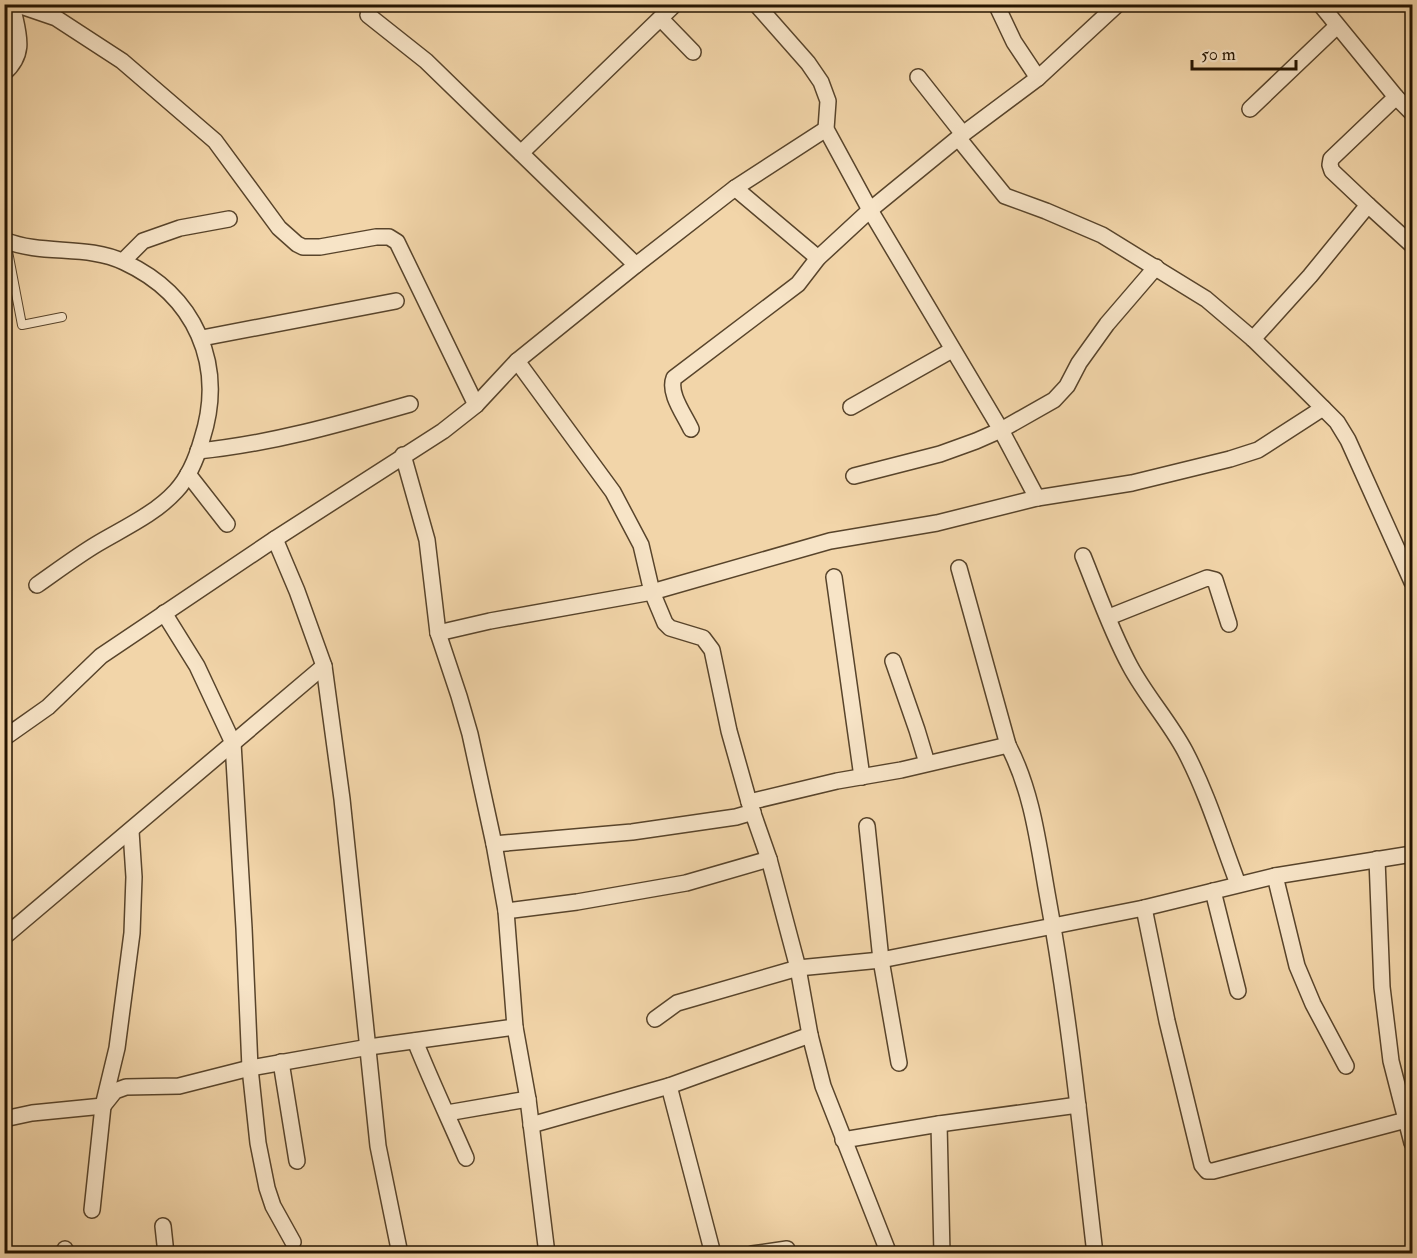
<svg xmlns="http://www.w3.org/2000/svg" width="1417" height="1258" viewBox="0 0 1417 1258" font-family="'IM FELL Double Pica',serif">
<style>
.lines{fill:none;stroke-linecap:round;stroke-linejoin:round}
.service-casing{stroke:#58442b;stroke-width:10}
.minor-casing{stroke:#58442b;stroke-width:18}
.service{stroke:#f7e4c7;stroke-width:8}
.minor{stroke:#f7e4c7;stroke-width:15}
</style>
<rect width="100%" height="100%" fill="#f2d5a9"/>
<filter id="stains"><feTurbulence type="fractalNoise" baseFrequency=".00333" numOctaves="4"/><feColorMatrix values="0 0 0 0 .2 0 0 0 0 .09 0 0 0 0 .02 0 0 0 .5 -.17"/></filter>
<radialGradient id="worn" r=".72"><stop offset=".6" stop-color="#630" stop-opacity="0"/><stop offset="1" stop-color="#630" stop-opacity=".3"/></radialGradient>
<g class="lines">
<g class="service-casing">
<polyline id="service" points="6,241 22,325 62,317"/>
</g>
<g class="minor-casing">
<g id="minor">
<polyline points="15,4 56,18 122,61 215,141 279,228 297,244 303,247 320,247 376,237 389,237 397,242 476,405"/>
<polyline points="756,4 808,63 821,82 828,101 826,129 870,210 1001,430 1037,498"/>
<polyline points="996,4 1014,42 1038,78"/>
<polyline points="1320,4 1396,97 1412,113"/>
<polyline points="368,15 426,61 636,265"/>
<polyline points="661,19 693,52"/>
<path d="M4 73C28 52 17 32 12 4"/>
<polyline points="918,77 963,134"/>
<polyline points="1250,109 1337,26"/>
<polyline points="959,139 1005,196 1046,211 1102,235 1206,299 1253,339 1295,380 1337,422 1348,440 1412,582"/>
<polyline points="521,153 675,4"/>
<polyline points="735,188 818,258"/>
<polyline points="1368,205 1332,171 1330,165 1331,159 1396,97"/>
<path d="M4 240C43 256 86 244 124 262 195 295 226 364 202 439 197 457 189 477 176 491 155 514 124 528 97 544 77 556 57 571 37 585"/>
<polyline points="123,261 143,241 180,228 229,219"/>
<polyline points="202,338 396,301"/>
<polyline points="1253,339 1310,276 1368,205 1412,245"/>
<polyline points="517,361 613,492 641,545 652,592 665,623 670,628 703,638 712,650 729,731 749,802 769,859 798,968 810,1035 823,1086 889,1254"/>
<polyline points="851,407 952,350"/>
<path d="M691 429C684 414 668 393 674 378L798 284 818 258 870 210 963 134 1038 78 1118 4"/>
<path d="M198 451C270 444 340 424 410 404"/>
<polyline points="403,455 427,540 438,633 459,696 470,734 494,844 506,911 515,1027 528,1099 547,1254"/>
<polyline points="188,474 227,524"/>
<polyline points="854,476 940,454 976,441 1001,430 1054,400 1067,386 1079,363 1107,324 1156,267"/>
<polyline points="275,539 297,591 324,666 342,799 378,1146 400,1254"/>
<path d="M1083 556C1098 593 1111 631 1130 666 1146 696 1169 721 1185 751 1207 793 1221 839 1238 884"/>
<path d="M959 568 1008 745C1032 791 1038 842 1047 893 1069 1012 1081 1133 1095 1254"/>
<polyline points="834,577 862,777"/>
<polyline points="164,613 197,666 233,743 244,928 250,1068 258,1143 267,1188 273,1206 293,1242"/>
<polyline points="1109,617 1207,578 1215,580 1229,624"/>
<polyline points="438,633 490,621 652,592 830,541 937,523 1037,498 1132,483 1230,459 1258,450 1323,408"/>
<polyline points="893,661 917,730 927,763"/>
<polyline points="4,738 48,707 101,656 275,539 443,431 476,405 517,361 636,265 735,188 826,129"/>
<polyline points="749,802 837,781 901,770 1008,745"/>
<polyline points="867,826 881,960 899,1063"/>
<polyline points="494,844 632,832 736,817 753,812"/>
<polyline points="1377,859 1382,987 1391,1061 1412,1143"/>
<polyline points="1275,876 1297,966 1313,1004 1346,1066"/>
<polyline points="1213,891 1238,991"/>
<polyline points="1144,908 1167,1021 1202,1165 1207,1171 1213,1171 1406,1120"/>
<polyline points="506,911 577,902 686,883 769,859"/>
<polyline points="4,937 324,666"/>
<polyline points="655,1019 677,1003 798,968 881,960 1144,908 1275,876 1412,854"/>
<path d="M415 1041C431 1081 449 1119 466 1158"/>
<polyline points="281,1062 297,1161"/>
<polyline points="669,1086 713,1254"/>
<polyline points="447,1113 528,1099"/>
<polyline points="4,1119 32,1113 103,1106 115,1091 126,1087 179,1086 250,1068 369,1047 515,1027"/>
<polyline points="939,1124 942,1254"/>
<polyline points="531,1125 669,1086 810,1035"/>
<polyline points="843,1140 939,1124 1078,1105"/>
<polyline points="92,1210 103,1106 117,1048 132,933 134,877 131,831"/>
<polyline points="163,1226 166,1254"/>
<polyline points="65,1254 65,1249"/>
<polyline points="752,1254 787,1249"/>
</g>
</g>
<use href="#service" class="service"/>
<use href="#minor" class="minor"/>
</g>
<rect width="1417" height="1258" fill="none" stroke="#f2d5a9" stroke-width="24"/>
<rect x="6" y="6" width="1405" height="1246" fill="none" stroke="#241401" stroke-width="3"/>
<rect x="12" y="12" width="1393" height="1234" fill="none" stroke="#241401" stroke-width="1.5"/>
<path d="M1192 60v9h104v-9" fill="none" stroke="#241401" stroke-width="3"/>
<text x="1201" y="60" font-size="18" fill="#241401" stroke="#f7e4c7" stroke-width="4.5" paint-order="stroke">50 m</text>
<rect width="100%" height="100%" filter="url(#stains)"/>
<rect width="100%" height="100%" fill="url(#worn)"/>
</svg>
